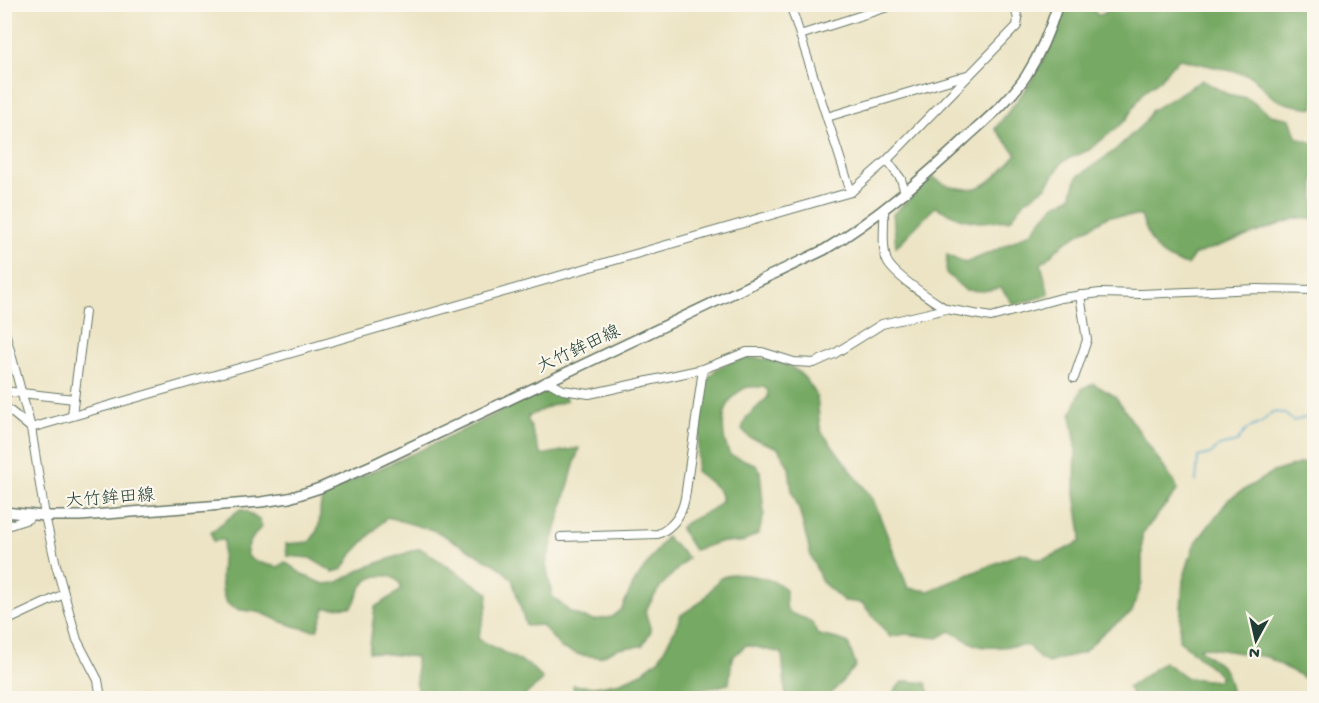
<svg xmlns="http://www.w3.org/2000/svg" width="1319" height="703" viewBox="0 0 1319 703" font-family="'Gochi Hand','Klee One',sans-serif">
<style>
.forest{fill:#76a964;stroke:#4a734c;stroke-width:1.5}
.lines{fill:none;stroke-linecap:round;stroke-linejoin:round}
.stream{stroke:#52a7ce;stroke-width:1.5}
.minor-casing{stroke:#677766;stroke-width:10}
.major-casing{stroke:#677766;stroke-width:12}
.minor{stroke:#fff;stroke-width:8}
.major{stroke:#fff;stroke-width:9}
.labels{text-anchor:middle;stroke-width:4.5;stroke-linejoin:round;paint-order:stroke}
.street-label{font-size:18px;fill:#1f3d34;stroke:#fbf7ec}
</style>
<rect width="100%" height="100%" fill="#fbf7ec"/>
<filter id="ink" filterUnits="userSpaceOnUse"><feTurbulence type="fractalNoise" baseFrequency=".0167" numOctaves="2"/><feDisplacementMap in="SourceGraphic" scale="12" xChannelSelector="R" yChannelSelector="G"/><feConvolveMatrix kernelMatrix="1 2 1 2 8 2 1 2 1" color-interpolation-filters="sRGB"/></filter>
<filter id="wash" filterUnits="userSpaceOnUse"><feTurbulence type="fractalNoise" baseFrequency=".008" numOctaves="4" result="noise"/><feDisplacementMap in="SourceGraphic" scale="24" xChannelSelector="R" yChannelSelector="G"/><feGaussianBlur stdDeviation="1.35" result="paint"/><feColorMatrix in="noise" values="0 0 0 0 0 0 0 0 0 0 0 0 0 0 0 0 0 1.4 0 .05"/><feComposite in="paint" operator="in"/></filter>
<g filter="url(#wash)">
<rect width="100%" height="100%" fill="#ece4c4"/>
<g class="forest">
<path d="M1063 5H1091L1097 15 1103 14 1117 5H1314V108C1298 106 1280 105 1267 92 1261 86 1257 79 1249 75L1180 59 1171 66 1160 80 1144 91 1125 121 1089 150 1063 161 1046 187 1026 200 1010 220 979 222 962 219 935 207 896 247 893 214 933 177C942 184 948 186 959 188 987 193 999 172 1017 154L995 129 1028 86 1055 39Z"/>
<path d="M1202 80 1227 94 1247 98 1271 115 1290 119 1297 138 1314 143V219L1297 218 1194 255 1187 265C1155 257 1152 245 1141 216H1109L1065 242 1041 264 1049 295 1014 305 1001 288 983 291 965 290 946 273 947 255 965 263 992 252 1032 232 1044 216 1055 205 1071 197 1077 177 1114 151 1144 123 1151 111Z"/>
<path d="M747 358C773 358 796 363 810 385 813 389 816 393 817 398 819 409 818 420 821 431L873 499 908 588 929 591 1020 553C1027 553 1032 558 1039 559 1050 560 1069 546 1080 542L1081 535 1075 493 1076 445 1071 415 1082 388 1094 384 1115 396 1176 485 1177 491 1142 534V583L1132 612 1104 632 1084 652 1048 663 1040 659 1028 646C1013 645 1000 648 985 647 972 646 961 636 950 631L938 638 906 634 890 637 862 603 844 601 822 582 811 556 799 509 792 492 789 467 778 448 749 437 742 429 746 418 768 397V391L764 387C758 387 750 386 745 388 720 400 719 433 730 455L755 464 760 471 764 514 759 533 743 542H720L694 550 680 528C689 515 734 509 718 490 712 483 703 477 696 471L704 387C714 364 725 364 747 358Z"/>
<path d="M547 387 566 398V401L548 407 527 417 541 455 579 448 546 564 552 596 570 612 582 617 594 620 612 617 621 610 634 583 666 537 688 558 660 587 645 611 651 631 642 646 618 648 600 657 580 655 561 648 542 625 526 626 512 579 498 566 436 531 387 517 352 554 343 569 333 572 310 558 287 556 286 544 309 542C327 523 315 511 324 493 399 460 475 427 547 387Z"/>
<path d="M1302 463 1314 464V674L1304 678 1267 657 1203 647 1199 649C1223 666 1229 668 1232 698H1135L1128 688 1164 662 1187 678 1217 681 1221 676 1179 640 1183 580 1194 545 1229 499 1273 472Z"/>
<path d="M240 509 246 511 260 521 261 527C236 557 245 560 278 567L285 562 305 576 324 584 336 583 364 568 420 548 488 593 487 606 478 639 530 666 542 678 540 683 521 698H417L416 657 369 652 375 607 400 591 401 585C393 572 373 573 363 585 358 591 357 600 352 607L325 608 317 630C300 630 279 621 264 614 254 610 241 612 232 607 215 599 223 555 224 540L213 541 211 532Z"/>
<path d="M732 574C751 575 772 577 786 589 786 595 785 604 787 609 793 620 812 612 817 634 828 639 836 636 848 643L856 666 827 698H786L782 653 746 645 732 658 729 684 688 693V698H574L573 685 594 687 621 682 640 674 659 659 674 631 681 615 702 601 720 578Z"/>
<polygon points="908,681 926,683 932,698 889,698 901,683"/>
</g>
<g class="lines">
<polyline class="stream" points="1196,482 1198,457 1210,454 1219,446 1237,442 1247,429 1261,423 1272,412 1284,413 1293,421 1314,415"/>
</g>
</g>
<g filter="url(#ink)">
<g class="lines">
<g class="minor-casing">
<g id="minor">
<polyline points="790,4 851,192"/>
<polyline points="800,35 897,4"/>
<polyline points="827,117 967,75"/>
<polyline points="887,160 901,179 905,193"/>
<path d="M884 210C885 225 881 247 887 261 894 276 931 299 946 309"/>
<polyline points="4,328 31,428 45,516 56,565 77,640 98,680 101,698"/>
<polyline points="1074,378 1087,340 1080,295"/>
<polyline points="547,381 563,390 589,394 703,369 747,352 762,352 794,362 814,363 834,354 882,324 946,309 991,317 1061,298 1100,293 1141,294 1257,289 1314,290"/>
<polyline points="4,391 74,399"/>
<polyline points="4,406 31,428"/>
<polyline points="72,415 85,312"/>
<polyline points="31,428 851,192 887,160 1017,26 1018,19 1014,4"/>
<polyline points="4,527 28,519 31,515"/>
<path d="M561 537 658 534C673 527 682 514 685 498L703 369"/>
<polyline points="4,622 64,594"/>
</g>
</g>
<g class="major-casing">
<path id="major" d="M4 512 45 516H80L261 502 289 498 320 488 372 465 824 250C876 219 921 180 965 139 987 119 1010 100 1026 76 1040 54 1050 30 1058 4"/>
</g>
<use href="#minor" class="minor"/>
<use href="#major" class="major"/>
</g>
</g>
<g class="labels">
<g class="street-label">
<text transform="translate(578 348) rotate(-25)" y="6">大竹鉾田線</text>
<text transform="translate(110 497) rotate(-4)" y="6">大竹鉾田線</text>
</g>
</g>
<rect width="1319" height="703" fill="none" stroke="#fbf7ec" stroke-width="24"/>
<g transform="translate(1256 640) rotate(188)" stroke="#fbf7ec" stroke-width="4.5" paint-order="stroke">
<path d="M0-4.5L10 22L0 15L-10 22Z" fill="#1f3d34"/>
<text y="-9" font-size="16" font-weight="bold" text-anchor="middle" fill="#1f3d34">N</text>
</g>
</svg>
